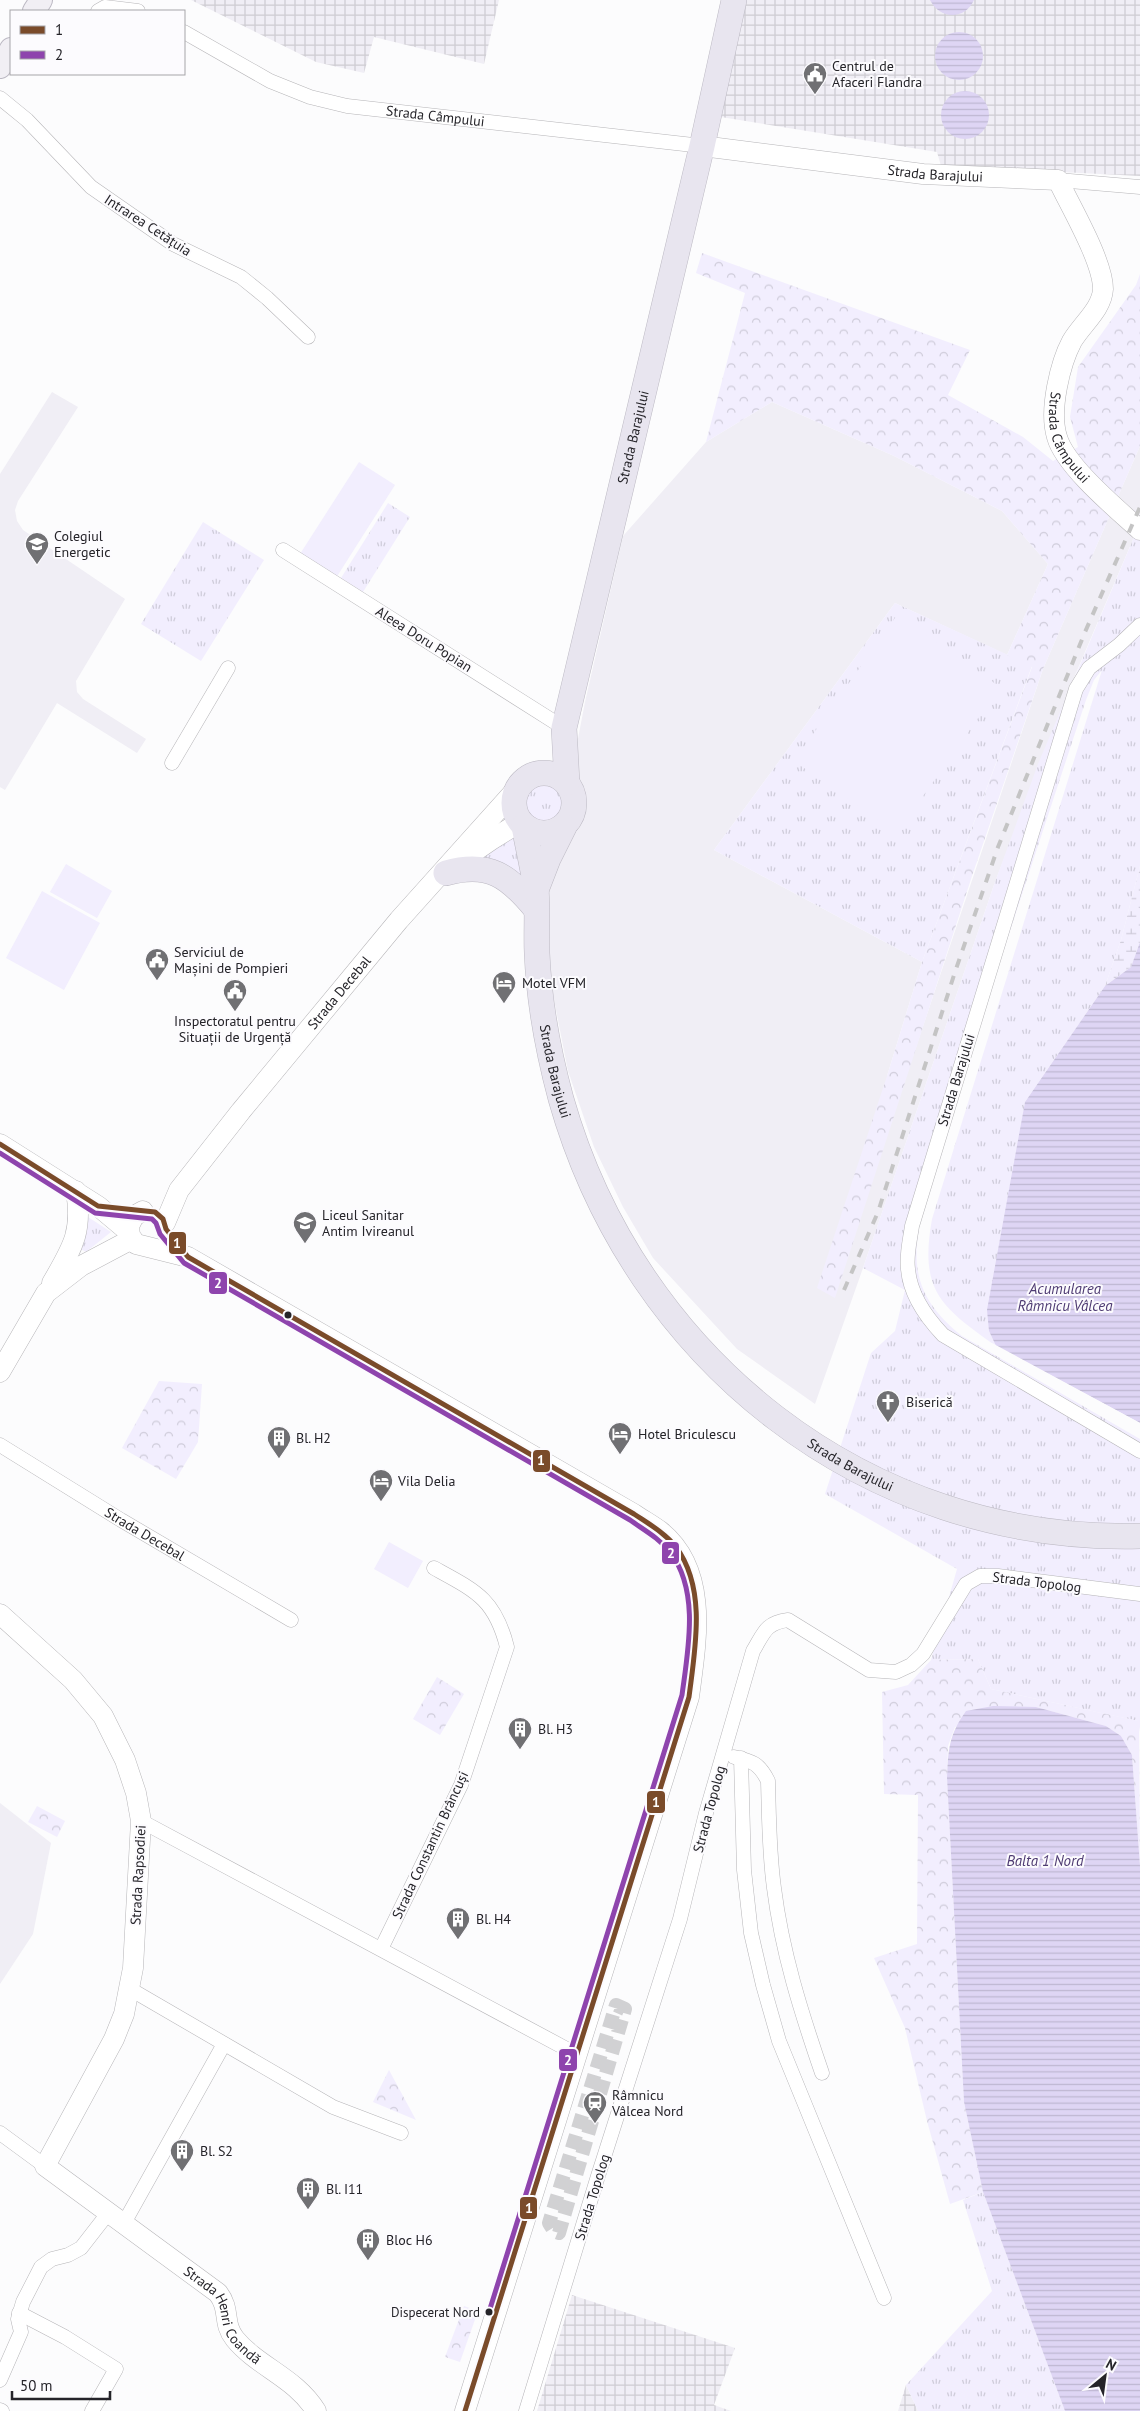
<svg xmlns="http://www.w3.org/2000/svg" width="1140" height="2411" viewBox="0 0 1140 2411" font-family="'PT Sans',sans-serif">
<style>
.built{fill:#f0eef5}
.industrial{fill:url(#industrial-grid)}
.grass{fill:url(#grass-tufts)}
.forest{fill:url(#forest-crowns)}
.wetland{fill:url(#wetland-marsh)}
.garden{fill:#f2eefe}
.water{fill:url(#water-rules)}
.pier{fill:#fcfcfd}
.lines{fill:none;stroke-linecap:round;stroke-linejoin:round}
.street-tunnel{stroke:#d1d1d3;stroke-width:14;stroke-dasharray:14 7;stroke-linecap:butt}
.street-casing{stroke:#b6b5b8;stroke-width:15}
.secondary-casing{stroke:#b6b5b8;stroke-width:21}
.primary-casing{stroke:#bcb9c3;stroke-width:24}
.highway-casing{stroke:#bcb9c3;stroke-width:26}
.street{stroke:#fff;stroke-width:14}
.secondary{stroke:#fff;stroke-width:20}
.primary{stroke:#f1eff4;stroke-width:22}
.highway{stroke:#e8e5ef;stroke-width:25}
.rail{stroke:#c4c4c4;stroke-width:4;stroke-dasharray:9 9;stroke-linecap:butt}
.bus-1-casing{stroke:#fcfbfe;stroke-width:9}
.bus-2-casing{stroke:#fcfbfe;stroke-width:9}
.bus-1{stroke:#7a4b2a;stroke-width:5}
.bus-2{stroke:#8e44ad;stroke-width:5}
.bus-dot{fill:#252429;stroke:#fcfbfe;stroke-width:2}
.labels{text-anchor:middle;stroke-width:4;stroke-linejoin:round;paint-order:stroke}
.bus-label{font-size:13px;fill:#252429;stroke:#fcfbfe;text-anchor:end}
.poi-label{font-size:14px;fill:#252429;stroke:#fcfbfe;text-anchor:start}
.street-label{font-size:14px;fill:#252429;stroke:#fcfbfe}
.water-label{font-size:15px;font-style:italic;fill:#4f3c73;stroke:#fcfbfe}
.line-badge{stroke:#fcfbfe;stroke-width:2}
.badge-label{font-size:14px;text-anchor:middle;font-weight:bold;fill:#fff}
</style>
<defs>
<pattern id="industrial-grid" width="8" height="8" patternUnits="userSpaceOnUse" patternTransform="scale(1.25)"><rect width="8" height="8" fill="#f0eef5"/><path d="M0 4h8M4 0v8" fill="none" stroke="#ceccd2"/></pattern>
<pattern id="grass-tufts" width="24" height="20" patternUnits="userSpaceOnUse" patternTransform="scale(1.25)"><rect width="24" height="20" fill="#f2eefe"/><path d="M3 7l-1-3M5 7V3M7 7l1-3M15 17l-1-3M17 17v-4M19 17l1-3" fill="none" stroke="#cfccda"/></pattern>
<pattern id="forest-crowns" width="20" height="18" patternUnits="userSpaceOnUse" patternTransform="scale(1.25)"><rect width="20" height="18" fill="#f2eefe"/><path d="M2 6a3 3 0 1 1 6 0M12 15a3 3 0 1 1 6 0" fill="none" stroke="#cfccda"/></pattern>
<pattern id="wetland-marsh" width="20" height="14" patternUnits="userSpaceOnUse" patternTransform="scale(1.25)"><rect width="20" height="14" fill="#f2eefe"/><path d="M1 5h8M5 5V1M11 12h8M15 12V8" fill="none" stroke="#cfccda"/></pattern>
<pattern id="water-rules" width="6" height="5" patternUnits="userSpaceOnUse" patternTransform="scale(1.25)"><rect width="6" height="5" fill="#ded5f4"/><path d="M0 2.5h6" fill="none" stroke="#beb7d1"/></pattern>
</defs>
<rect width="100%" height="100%" fill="#fcfcfd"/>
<g class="built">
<polygon points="52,392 78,407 18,501 15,510 17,521 23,530 125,599 76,681 77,692 83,699 146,739 137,753 57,703 5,790 0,787 0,474"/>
<polygon points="772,402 894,456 1002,511 1048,564 1007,655 895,603 714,850 922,962 887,1076 913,1056 1043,669 1140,446 1140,523 1073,680 995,882 863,1268 815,1404 737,1349 653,1258 623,1207 594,1147 568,1071 548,969 549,890 585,702 623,536 706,442"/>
<polygon points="0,1803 51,1843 33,1934 0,1984"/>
</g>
<g class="industrial">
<polygon points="191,0 499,0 484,64 374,37 364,73 316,62"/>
<polygon points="745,0 1140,0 1140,176 941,166 937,152 721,117"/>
<polygon points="572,2295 735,2348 714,2405 731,2411 537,2411"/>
<polygon points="906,2385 918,2411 898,2411"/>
</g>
<g class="grass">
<polygon points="388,503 410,517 363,592 341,578"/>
<polygon points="203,522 264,560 201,661 141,624"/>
<path d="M1140 523V866L1121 940 1105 986 1025 1102 989 1331 996 1346C941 1307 919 1291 932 1219L1102 670 1094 680 1086 700 1001 958 923 1210C909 1266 916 1299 962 1336L1140 1439V1732L1138 1721 991 1689 978 1659 931 1660 957 1569 825 1494 871 1353 895 1331 905 1290 863 1268 995 882 1038 764Z"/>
<polygon points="895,603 1032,666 922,962 714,850"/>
<circle cx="545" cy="803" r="20"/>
<polygon points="513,835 521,860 521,880 474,862"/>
<polygon points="88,1217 111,1232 86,1252 79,1248"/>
<polygon points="983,2192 1065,2411 918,2411 906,2385 992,2291 963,2200"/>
</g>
<g class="forest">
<polygon points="702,253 970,350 948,395 1023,437 1053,461 1078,447 1070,417 1078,367 1136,285 1140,274 1140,446 1043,669 972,876 835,1298 817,1288 887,1076 922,962 1032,667 1007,655 1048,564 1002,511 894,456 772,402 706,442 745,293 696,273"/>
<polygon points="159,1381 202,1384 198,1442 176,1479 122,1448"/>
<polygon points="978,1659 991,1689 1139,1721 1140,1866 1132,1755 1121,1736 1106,1726 1036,1707 955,1727 948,1746 947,1778 964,2102 983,2192 950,2204 927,2121 905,2028 874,1958 917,1944 918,1795 884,1794 882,1692 908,1685 931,1660"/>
<polygon points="437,1677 464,1694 440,1735 413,1719"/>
<polygon points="37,1806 65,1821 57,1837 28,1822"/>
<polygon points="389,2070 416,2120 373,2102"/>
<polygon points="464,2306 478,2311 460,2362 445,2357"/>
</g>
<polygon class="wetland" points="1140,866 1140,942 1131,967 1105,986 1121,940"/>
<g class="garden">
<polygon points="359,462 395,485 336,578 300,554"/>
<polygon points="897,615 1000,687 897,833 794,761"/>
<polygon points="66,864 112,891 97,918 50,892"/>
<polygon points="42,891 100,923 64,990 6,958"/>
<polygon points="389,1542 423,1561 408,1588 374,1569"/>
</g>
<g class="water">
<path d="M930 0H974C965 20 940 20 930 0Z"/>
<circle cx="959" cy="56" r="24"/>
<circle cx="965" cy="115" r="24"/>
<polygon points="1140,942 1140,1423 996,1346 989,1331 987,1310 1025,1102 1105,986 1131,967"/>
<path d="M993 1706 1036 1707 1106 1726 1121 1736 1132 1755 1140 1866V2411H1065L983 2192 964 2102 947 1778C948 1749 949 1735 966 1711Z"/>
</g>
<polygon class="pier" points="992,1343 1140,1423 1140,1425 995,1348"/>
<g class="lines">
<polygon class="street-tunnel" points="616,2005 625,2009 559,2233 554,2231 549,2223"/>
<g class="street-casing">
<g id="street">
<polyline points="98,11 105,7 138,11"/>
<path id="s1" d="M184 32 270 81 310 97 347 106 702 146"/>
<polyline points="0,98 27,120 91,187 173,244 241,277 267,298 308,337"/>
<polyline points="1058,180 1140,187"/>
<polyline points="283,550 564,728"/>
<path d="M1140 625 1119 645 1089 668 1076 689 912 1226C910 1240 906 1256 908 1269 910 1295 926 1317 943 1335L1140 1451"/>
<polyline points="172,763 228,668"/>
<path id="s2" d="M0 1445 121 1520 291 1620"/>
<path d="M734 1757C752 1761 759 1763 768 1781 769 1816 769 1852 774 1888 782 1952 801 2012 822 2073"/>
<polyline points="741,1758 744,1870 751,1933 763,1985 779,2041 884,2298"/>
<polyline points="141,1821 576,2054"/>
<path d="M381 1949 461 1785 507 1647C495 1599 476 1591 434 1568"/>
<polyline points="130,1989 333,2107 401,2133"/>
<polyline points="0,2133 45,2166"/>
<polyline points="124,2223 224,2044"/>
<polyline points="19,2313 65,2337 116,2369 92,2411"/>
<polyline points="0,2380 21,2332 18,2319 23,2302 41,2267 52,2259 68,2255 81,2248 109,2212"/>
<polyline points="0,2410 2,2411"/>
<path d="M526 2411 598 2176 680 1919 706 1813 753 1651C764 1633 765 1623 788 1620L869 1670 896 1672 911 1665 923 1654 966 1584 980 1576H998L1140 1594"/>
</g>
</g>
<g class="secondary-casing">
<g id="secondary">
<path id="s3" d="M702 146 923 174 1058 180C1070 206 1103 261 1103 289 1102 309 1082 324 1072 341 1064 356 1060 371 1057 387 1054 403 1052 421 1057 437 1065 466 1117 509 1140 530"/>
<polyline points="462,860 491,840 520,822"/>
<polyline points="0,1144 98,1206 129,1232"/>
<path d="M143 1211 134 1216 129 1226 130 1236 136 1244 188 1257 634 1514C643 1520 652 1525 660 1531 710 1571 696 1643 689 1697L465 2411"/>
<path id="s4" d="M165 1223 179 1190 241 1111 399 920 521 784"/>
<path d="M52 1283C72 1248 83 1233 76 1191"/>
<polyline points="0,1372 46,1293 81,1266 132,1239"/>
<path id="s5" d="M0 1614 73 1680 103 1716 125 1760 136 1793 141 1821 133 1968 124 2014 114 2039 45 2166 218 2293C231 2310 222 2323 235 2339 258 2367 296 2378 316 2411"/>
</g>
</g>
<g class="primary-casing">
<g id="primary">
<polyline points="34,11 41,0"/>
<polyline points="0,67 11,49"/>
</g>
</g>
<g class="highway-casing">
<g id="highway">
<circle cx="544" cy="803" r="30"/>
<path id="s6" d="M567 783 564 728 702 146 734 0"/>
<path id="s7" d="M524 826C528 847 533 868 536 889 538 910 536 932 537 953 539 1002 548 1051 561 1099 635 1360 867 1543 1140 1536"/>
<path d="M446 873C489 861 509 876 536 909"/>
<polyline points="536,890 548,859 564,827"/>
</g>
</g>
<use href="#street" class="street"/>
<use href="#secondary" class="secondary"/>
<use href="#primary" class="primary"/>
<use href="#highway" class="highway"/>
<polyline class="rail" points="844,1290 878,1212 955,972 998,847 1085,632 1140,507"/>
<g class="bus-1-casing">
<path id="bus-1" d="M0 1144 98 1206 155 1212 163 1219 166 1229 188 1257 634 1514C649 1524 665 1533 676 1547 707 1589 695 1649 689 1697L465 2411"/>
</g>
<g class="bus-2-casing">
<path id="bus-2" d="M0 1153 95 1213 152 1219 156 1223 160 1234 184 1263 630 1520C644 1530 659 1538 670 1552 700 1591 688 1650 682 1695L489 2312"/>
</g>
<use href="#bus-1" class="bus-1"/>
<use href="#bus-2" class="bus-2"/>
</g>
<defs>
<g id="civic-pin" transform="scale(1.25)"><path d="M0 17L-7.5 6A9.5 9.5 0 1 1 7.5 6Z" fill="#707073" stroke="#fcfbfe"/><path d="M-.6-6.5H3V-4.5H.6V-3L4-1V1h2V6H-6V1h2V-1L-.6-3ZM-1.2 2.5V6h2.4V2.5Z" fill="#fff"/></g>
<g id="school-pin" transform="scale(1.25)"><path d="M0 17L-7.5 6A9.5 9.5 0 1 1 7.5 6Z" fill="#707073" stroke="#fcfbfe"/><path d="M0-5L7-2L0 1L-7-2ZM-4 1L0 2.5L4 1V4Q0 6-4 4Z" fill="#fff"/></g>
<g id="hotel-pin" transform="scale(1.25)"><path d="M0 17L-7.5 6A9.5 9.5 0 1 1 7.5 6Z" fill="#707073" stroke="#fcfbfe"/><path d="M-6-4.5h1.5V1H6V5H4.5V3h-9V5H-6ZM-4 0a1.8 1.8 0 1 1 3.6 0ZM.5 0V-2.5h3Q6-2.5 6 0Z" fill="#fff"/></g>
<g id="church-pin" transform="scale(1.25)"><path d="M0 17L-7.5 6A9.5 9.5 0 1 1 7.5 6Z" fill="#707073" stroke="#fcfbfe"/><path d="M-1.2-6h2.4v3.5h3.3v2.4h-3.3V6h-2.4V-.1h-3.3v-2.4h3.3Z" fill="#fff"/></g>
<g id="building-pin" transform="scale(1.25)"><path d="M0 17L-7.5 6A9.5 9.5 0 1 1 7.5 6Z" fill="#707073" stroke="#fcfbfe"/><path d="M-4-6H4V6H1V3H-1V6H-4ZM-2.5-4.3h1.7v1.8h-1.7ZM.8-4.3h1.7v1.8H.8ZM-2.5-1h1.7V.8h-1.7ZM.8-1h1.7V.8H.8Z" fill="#fff"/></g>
<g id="station-pin" transform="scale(1.25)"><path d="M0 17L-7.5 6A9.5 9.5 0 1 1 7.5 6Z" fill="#707073" stroke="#fcfbfe"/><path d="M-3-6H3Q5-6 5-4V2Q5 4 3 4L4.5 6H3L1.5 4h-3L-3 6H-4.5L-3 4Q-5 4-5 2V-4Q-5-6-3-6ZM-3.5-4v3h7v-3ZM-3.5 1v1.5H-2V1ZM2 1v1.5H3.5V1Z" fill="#fff"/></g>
</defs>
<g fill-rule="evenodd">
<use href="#civic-pin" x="815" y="74"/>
<use href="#school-pin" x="37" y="544"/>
<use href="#civic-pin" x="157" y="960"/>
<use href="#hotel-pin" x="504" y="983"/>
<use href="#civic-pin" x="235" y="991"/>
<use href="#school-pin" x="305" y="1223"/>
<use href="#church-pin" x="888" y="1402"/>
<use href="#hotel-pin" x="620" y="1434"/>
<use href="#building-pin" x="279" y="1438"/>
<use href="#hotel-pin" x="381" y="1481"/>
<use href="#building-pin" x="520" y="1729"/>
<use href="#building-pin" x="458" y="1919"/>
<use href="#station-pin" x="595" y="2103"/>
<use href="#building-pin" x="182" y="2151"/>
<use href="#building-pin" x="308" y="2189"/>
<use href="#building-pin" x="368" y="2240"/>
</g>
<g class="bus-dot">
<circle cx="288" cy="1315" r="4.5"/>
<circle cx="489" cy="2312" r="4.5"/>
</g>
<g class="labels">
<g class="bus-label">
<text x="480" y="2317">Dispecerat Nord</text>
</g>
<g class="poi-label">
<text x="832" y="71">Centrul de<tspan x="832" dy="16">Afaceri Flandra</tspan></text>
<text x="54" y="541">Colegiul<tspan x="54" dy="16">Energetic</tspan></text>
<text x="174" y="957">Serviciul de<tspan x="174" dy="16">Mașini de Pompieri</tspan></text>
<text x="522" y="988">Motel VFM</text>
<text x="235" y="1026" text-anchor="middle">Inspectoratul pentru<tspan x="235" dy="16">Situații de Urgență</tspan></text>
<text x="322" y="1220">Liceul Sanitar<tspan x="322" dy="16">Antim Ivireanul</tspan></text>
<text x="906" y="1407">Biserică</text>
<text x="638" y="1439">Hotel Briculescu</text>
<text x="296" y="1443">Bl. H2</text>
<text x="398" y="1486">Vila Delia</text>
<text x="538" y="1734">Bl. H3</text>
<text x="476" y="1924">Bl. H4</text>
<text x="612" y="2100">Râmnicu<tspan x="612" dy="16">Vâlcea Nord</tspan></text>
<text x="200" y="2156">Bl. S2</text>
<text x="326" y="2194">Bl. I11</text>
<text x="386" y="2245">Bloc H6</text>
</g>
<g class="street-label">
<text dy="5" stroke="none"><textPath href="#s1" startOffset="269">Strada Câmpului</textPath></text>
<text dy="5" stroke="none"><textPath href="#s3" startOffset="235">Strada Barajului</textPath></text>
<text transform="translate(148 225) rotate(33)" y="5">Intrarea Cetățuia</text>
<text dy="5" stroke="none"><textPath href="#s3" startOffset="641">Strada Câmpului</textPath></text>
<text dy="5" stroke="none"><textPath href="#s6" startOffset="354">Strada Barajului</textPath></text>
<text transform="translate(424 639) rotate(32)" y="5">Aleea Doru Popian</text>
<text dy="5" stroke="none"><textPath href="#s4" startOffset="290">Strada Decebal</textPath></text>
<text dy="5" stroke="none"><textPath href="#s7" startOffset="248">Strada Barajului</textPath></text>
<text transform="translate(956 1080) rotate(-73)" y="5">Strada Barajului</text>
<text dy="5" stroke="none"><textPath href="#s7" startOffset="756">Strada Barajului</textPath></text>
<text dy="5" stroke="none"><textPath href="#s2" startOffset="170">Strada Decebal</textPath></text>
<text transform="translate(1037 1582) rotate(7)" y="5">Strada Topolog</text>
<text transform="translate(709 1809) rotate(-75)" y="5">Strada Topolog</text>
<text transform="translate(430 1845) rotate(-65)" y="5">Strada Constantin Brâncuși</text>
<text transform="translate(138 1875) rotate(-87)" y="5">Strada Rapsodiei</text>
<text transform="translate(592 2197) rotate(-73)" y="5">Strada Topolog</text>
<text dy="5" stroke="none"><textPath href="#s5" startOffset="859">Strada Henri Coandă</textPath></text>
</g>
<g class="water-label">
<text x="1065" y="1294">Acumularea<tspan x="1065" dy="17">Râmnicu Vâlcea</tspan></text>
<text x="1045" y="1866">Balta 1 Nord</text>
</g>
</g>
<g class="line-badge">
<rect x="168" y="1231" width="19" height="24" rx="5" fill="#7a4b2a"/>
<rect x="208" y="1271" width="20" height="24" rx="5" fill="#8e44ad"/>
<rect x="532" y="1449" width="19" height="24" rx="5" fill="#7a4b2a"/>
<rect x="661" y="1541" width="19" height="24" rx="5" fill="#8e44ad"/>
<rect x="646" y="1790" width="20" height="24" rx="5" fill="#7a4b2a"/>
<rect x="558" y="2048" width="20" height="24" rx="5" fill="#8e44ad"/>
<rect x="519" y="2196" width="19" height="24" rx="5" fill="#7a4b2a"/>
</g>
<g class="badge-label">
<text x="177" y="1248">1</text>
<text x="218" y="1288">2</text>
<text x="541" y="1465">1</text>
<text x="671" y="1558">2</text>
<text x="656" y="1807">1</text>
<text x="568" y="2065">2</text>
<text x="529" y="2213">1</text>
</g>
<rect x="10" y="10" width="175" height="65" fill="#fcfbfe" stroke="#a6a5a9"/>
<rect x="20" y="26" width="25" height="8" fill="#7a4b2a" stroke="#a6a5a9"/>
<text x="55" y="35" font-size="15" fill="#252429">1</text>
<rect x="20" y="51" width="25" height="8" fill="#8e44ad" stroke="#a6a5a9"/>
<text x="55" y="60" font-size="15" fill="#252429">2</text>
<g transform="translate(1105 2376) rotate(29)" stroke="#fcfbfe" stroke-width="4" paint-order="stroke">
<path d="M0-4L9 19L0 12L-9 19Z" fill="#252429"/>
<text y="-8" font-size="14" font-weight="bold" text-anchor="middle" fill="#252429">N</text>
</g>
<path d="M12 2391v8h98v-8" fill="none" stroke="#252429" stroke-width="2.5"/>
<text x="20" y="2391" font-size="15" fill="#252429" stroke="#fcfbfe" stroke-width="4" paint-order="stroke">50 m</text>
</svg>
